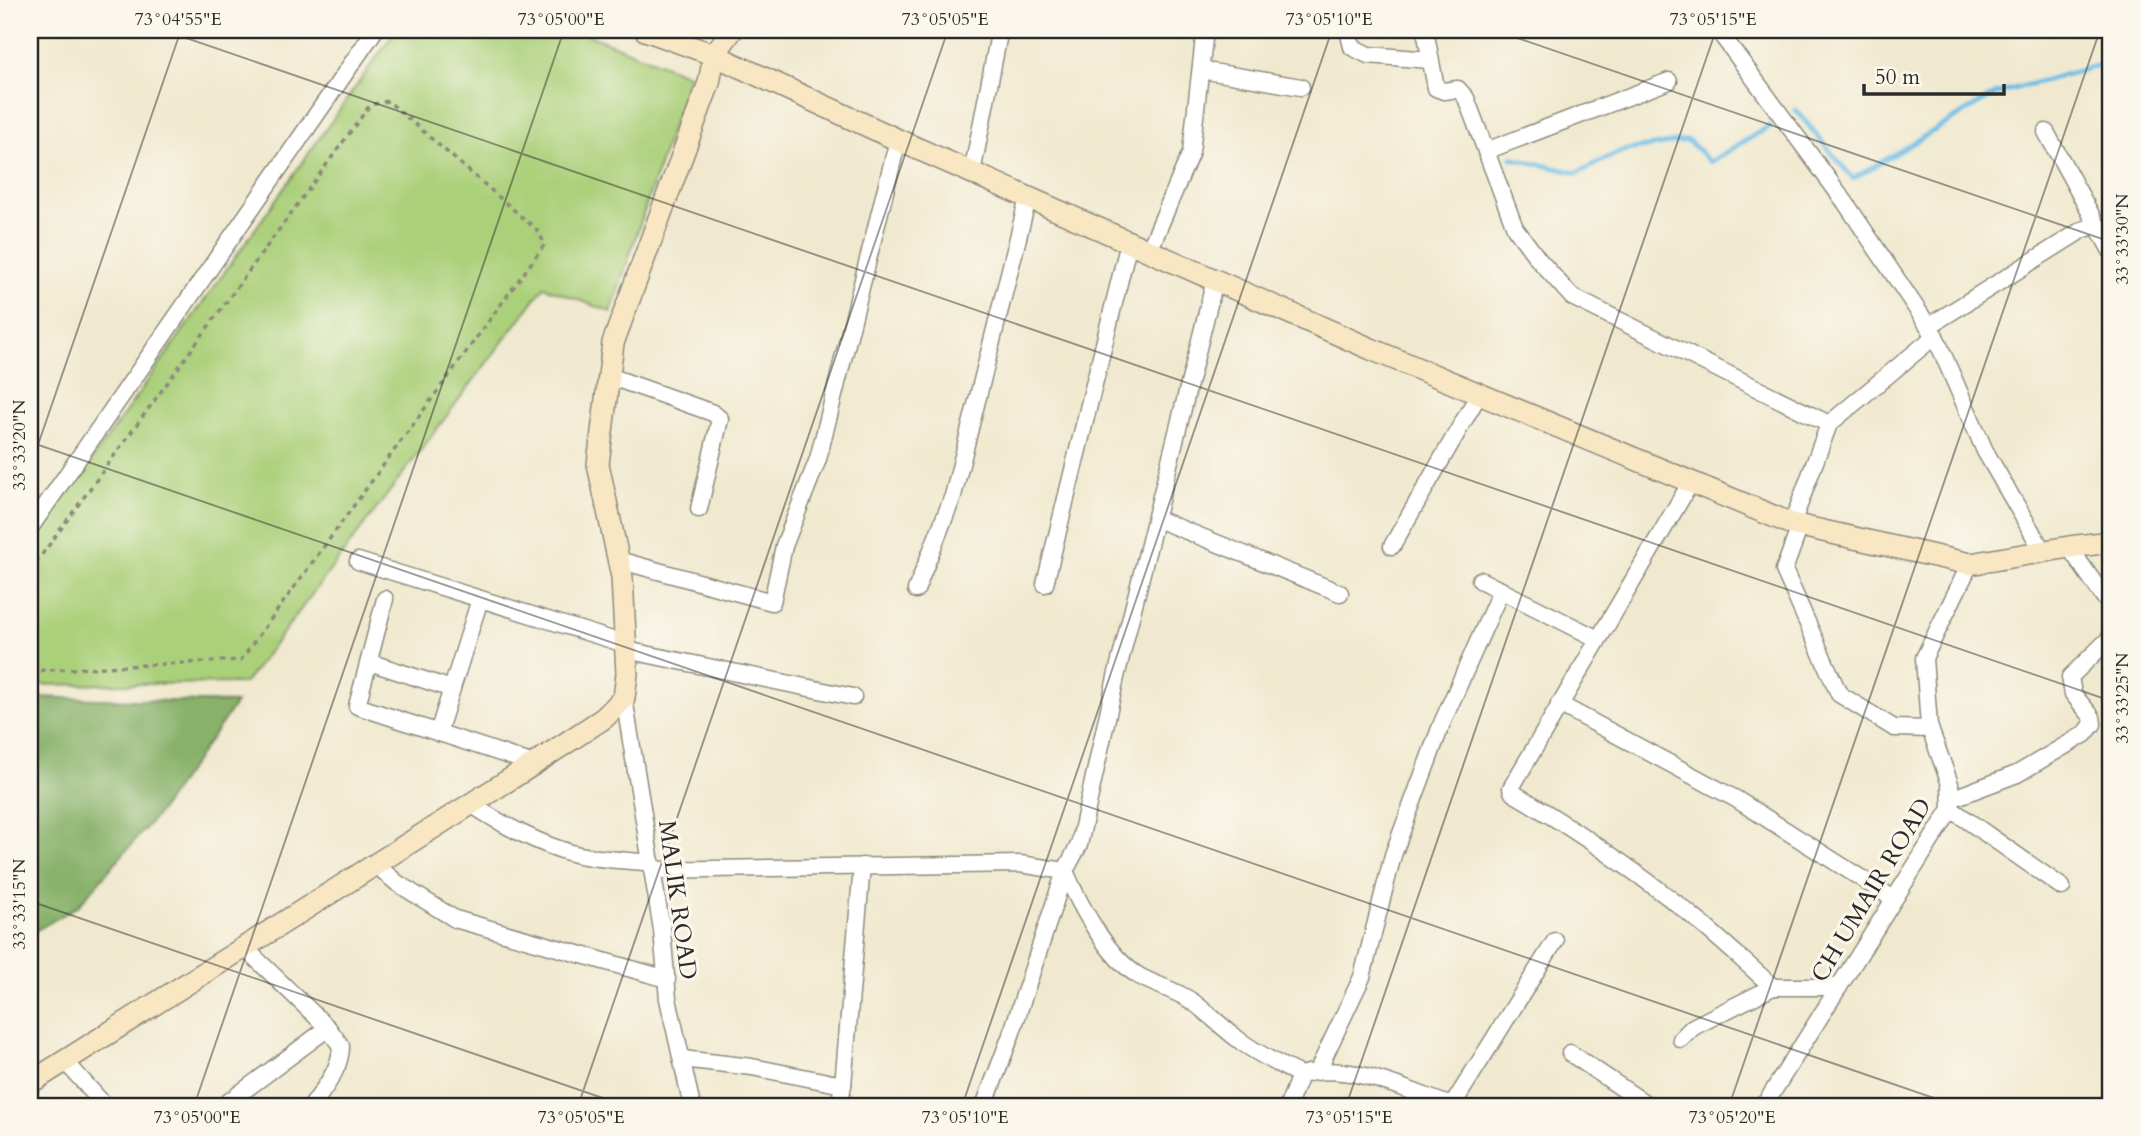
<svg xmlns="http://www.w3.org/2000/svg" width="2141" height="1136" viewBox="0 0 2141 1136" font-family="Cardo,serif">
<style>
.green{fill:#abd07a;stroke:#6b7e52;stroke-width:2}
.forest{fill:#88b26a;stroke:#5a6e4a;stroke-width:2}
.lines{fill:none;stroke-linecap:round;stroke-linejoin:round}
.stream{stroke:#6bbce6;stroke-width:5}
.street-casing{stroke:#8e8a7d;stroke-width:19}
.secondary-casing{stroke:#8e8a7d;stroke-width:24}
.path{stroke:#8e8a7d;stroke-width:3.5;stroke-dasharray:5 5;stroke-linecap:butt}
.street{stroke:#fff;stroke-width:16}
.secondary{stroke:#f9e7c3;stroke-width:21}
.ticks{fill:none;stroke:#2b2b2b;stroke-width:2;stroke-opacity:0.45}
.labels{text-anchor:middle;stroke-width:6;stroke-linejoin:round;paint-order:stroke}
.street-label{font-size:24px;fill:#2b2b2b;stroke:#fbf7ec}
.neatline{fill:none;stroke:#2b2b2b;stroke-width:2.5}
.ticks-label{font-size:18px;text-anchor:middle;fill:#2b2b2b}
</style>
<rect width="100%" height="100%" fill="#fbf7ec"/>
<filter id="ink" filterUnits="userSpaceOnUse"><feTurbulence type="fractalNoise" baseFrequency=".0143" numOctaves="2"/><feDisplacementMap in="SourceGraphic" scale="14" xChannelSelector="R" yChannelSelector="G"/><feConvolveMatrix kernelMatrix="1 2 1 2 8 2 1 2 1" color-interpolation-filters="sRGB"/></filter>
<filter id="wash" filterUnits="userSpaceOnUse"><feTurbulence type="fractalNoise" baseFrequency=".00686" numOctaves="4" result="noise"/><feDisplacementMap in="SourceGraphic" scale="28" xChannelSelector="R" yChannelSelector="G"/><feGaussianBlur stdDeviation="1.57" result="paint"/><feColorMatrix in="noise" values="0 0 0 0 0 0 0 0 0 0 0 0 0 0 0 0 0 1.4 0 .05"/><feComposite in="paint" operator="in"/></filter>
<g filter="url(#wash)">
<rect width="100%" height="100%" fill="#f0e9cf"/>
<polygon class="green" points="396,30 576,30 689,75 611,312 544,287 245,683 30,685 30,547"/>
<polygon class="forest" points="30,697 236,703 157,815 78,906 30,934"/>
<g class="lines">
<g class="stream">
<polyline points="1796,110 1853,179 1995,94 2111,62"/>
<polyline points="1512,158 1577,173 1622,151 1688,140 1710,162 1770,126"/>
</g>
</g>
</g>
<g filter="url(#ink)">
<g class="lines">
<g class="street-casing">
<g id="street">
<polyline points="1348,30 1352,47 1368,55 1430,60"/>
<polyline points="1425,30 1436,88 1444,91 1458,89 1466,98 1515,228 1538,259 1572,297 1829,424"/>
<polyline points="1718,30 1845,202 1935,336 1985,451 2044,553"/>
<polyline points="1201,70 1301,87"/>
<polyline points="2046,132 2111,251"/>
<polyline points="1486,151 1669,81"/>
<polyline points="972,173 998,39"/>
<polyline points="1149,251 1191,152 1205,30"/>
<polyline points="1929,326 2082,230 2097,225"/>
<polyline points="609,376 713,413 720,419 699,509"/>
<path d="M1691 482 1511 788 1513 793C1570 826 1624 863 1676 903 1710 929 1741 959 1773 987H1839"/>
<polyline points="1157,519 1340,593"/>
<polyline points="1792,524 1829,424 1935,336"/>
<polyline points="1800,526 1784,570 1839,694 1894,728 1930,729"/>
<polyline points="30,528 375,30"/>
<polyline points="1392,546 1479,394"/>
<polyline points="2069,547 2111,607"/>
<polyline points="618,560 772,602 784,546 818,459 898,140"/>
<polyline points="358,561 625,644"/>
<polyline points="1480,580 1598,639"/>
<polyline points="1045,584 1129,242"/>
<polyline points="916,590 953,496 1028,198"/>
<polyline points="385,599 357,706 534,764"/>
<polyline points="626,650 853,697"/>
<polyline points="369,662 452,689"/>
<polyline points="624,698 662,930 668,999 692,1106"/>
<polyline points="1559,704 1736,799 1894,899"/>
<polyline points="438,733 480,599"/>
<polyline points="1951,799 2017,774 2085,734 2093,724 2092,717 2073,694 2070,677 2111,637"/>
<path d="M471 804C500 824 541 845 575 854 600 860 627 860 652 863"/>
<polyline points="1951,809 2062,887"/>
<polyline points="375,864 397,883 455,919 667,979"/>
<polyline points="653,870 1020,864 1065,871"/>
<path d="M1065 871C1080 906 1107 957 1139 976 1157 986 1176 990 1193 1002 1209 1014 1223 1028 1239 1040 1257 1054 1279 1064 1300 1075 1351 1061 1404 1090 1452 1106L1555 941"/>
<polyline points="1681,1039 1693,1027 1773,987"/>
<polyline points="1570,1053 1649,1106"/>
<polyline points="682,1059 752,1067 843,1085"/>
<polyline points="65,1061 105,1106"/>
<polyline points="1318,1070 1362,977 1393,855 1442,723 1501,590"/>
<polyline points="223,1106 328,1028 244,947"/>
<path d="M312 1106C324 1088 341 1069 341 1046L328 1028"/>
<polyline points="839,1106 843,1085 862,866"/>
<polyline points="984,1106 1011,1035 1065,871 1079,845 1116,677 1215,280"/>
<polyline points="1288,1106 1300,1075"/>
<polyline points="1761,1106 1767,1101 1951,809 1950,784 1929,726 1924,658 1970,564"/>
</g>
</g>
<g class="secondary-casing">
<g id="secondary">
<polyline points="645,30 714,55 898,140 1371,349 1792,524 1970,564 2069,547 2111,542"/>
<polyline points="30,1083 534,764 604,718 624,698 627,674 622,577 598,464 613,343 709,83 714,55 732,30"/>
</g>
</g>
<polyline class="path" points="30,571 370,105 388,101 537,230 545,244 241,660 30,671"/>
<use href="#street" class="street"/>
<use href="#secondary" class="secondary"/>
</g>
</g>
<path class="ticks" d="M163 30 2111 701M1494 30 2111 242M30 442 1957 1106M30 468 181 30M30 901 626 1106M194 1106 564 30M578 1106 948 30M962 1106 1332 30M1346 1106 1716 30M1729 1106 2100 30"/>
<g class="labels">
<g class="street-label">
<text transform="translate(1871 890) rotate(-59)" y="8">CH UMAIR ROAD</text>
<text transform="translate(678 900) rotate(82)" y="8">MALIK ROAD</text>
</g>
</g>
<rect width="2141" height="1136" fill="none" stroke="#fbf7ec" stroke-width="77"/>
<path d="M1864 84v10h140v-10" fill="none" stroke="#2b2b2b" stroke-width="3.5"/>
<text x="1875" y="84" font-size="21" fill="#2b2b2b" stroke="#fbf7ec" stroke-width="5" paint-order="stroke">50 m</text>
<rect x="38" y="38" width="2064" height="1060" class="neatline"/>
<g class="ticks-label">
<text x="178" y="25">73°04'55"E</text>
<text x="561" y="25">73°05'00"E</text>
<text x="945" y="25">73°05'05"E</text>
<text x="1329" y="25">73°05'10"E</text>
<text x="1713" y="25">73°05'15"E</text>
<text transform="translate(2122 239) rotate(-90)" y="6">33°33'30"N</text>
<text transform="translate(19 445) rotate(-90)" y="6">33°33'20"N</text>
<text transform="translate(2122 698) rotate(-90)" y="6">33°33'25"N</text>
<text transform="translate(19 904) rotate(-90)" y="6">33°33'15"N</text>
<text x="197" y="1123">73°05'00"E</text>
<text x="581" y="1123">73°05'05"E</text>
<text x="965" y="1123">73°05'10"E</text>
<text x="1349" y="1123">73°05'15"E</text>
<text x="1732" y="1123">73°05'20"E</text>
</g>
</svg>
